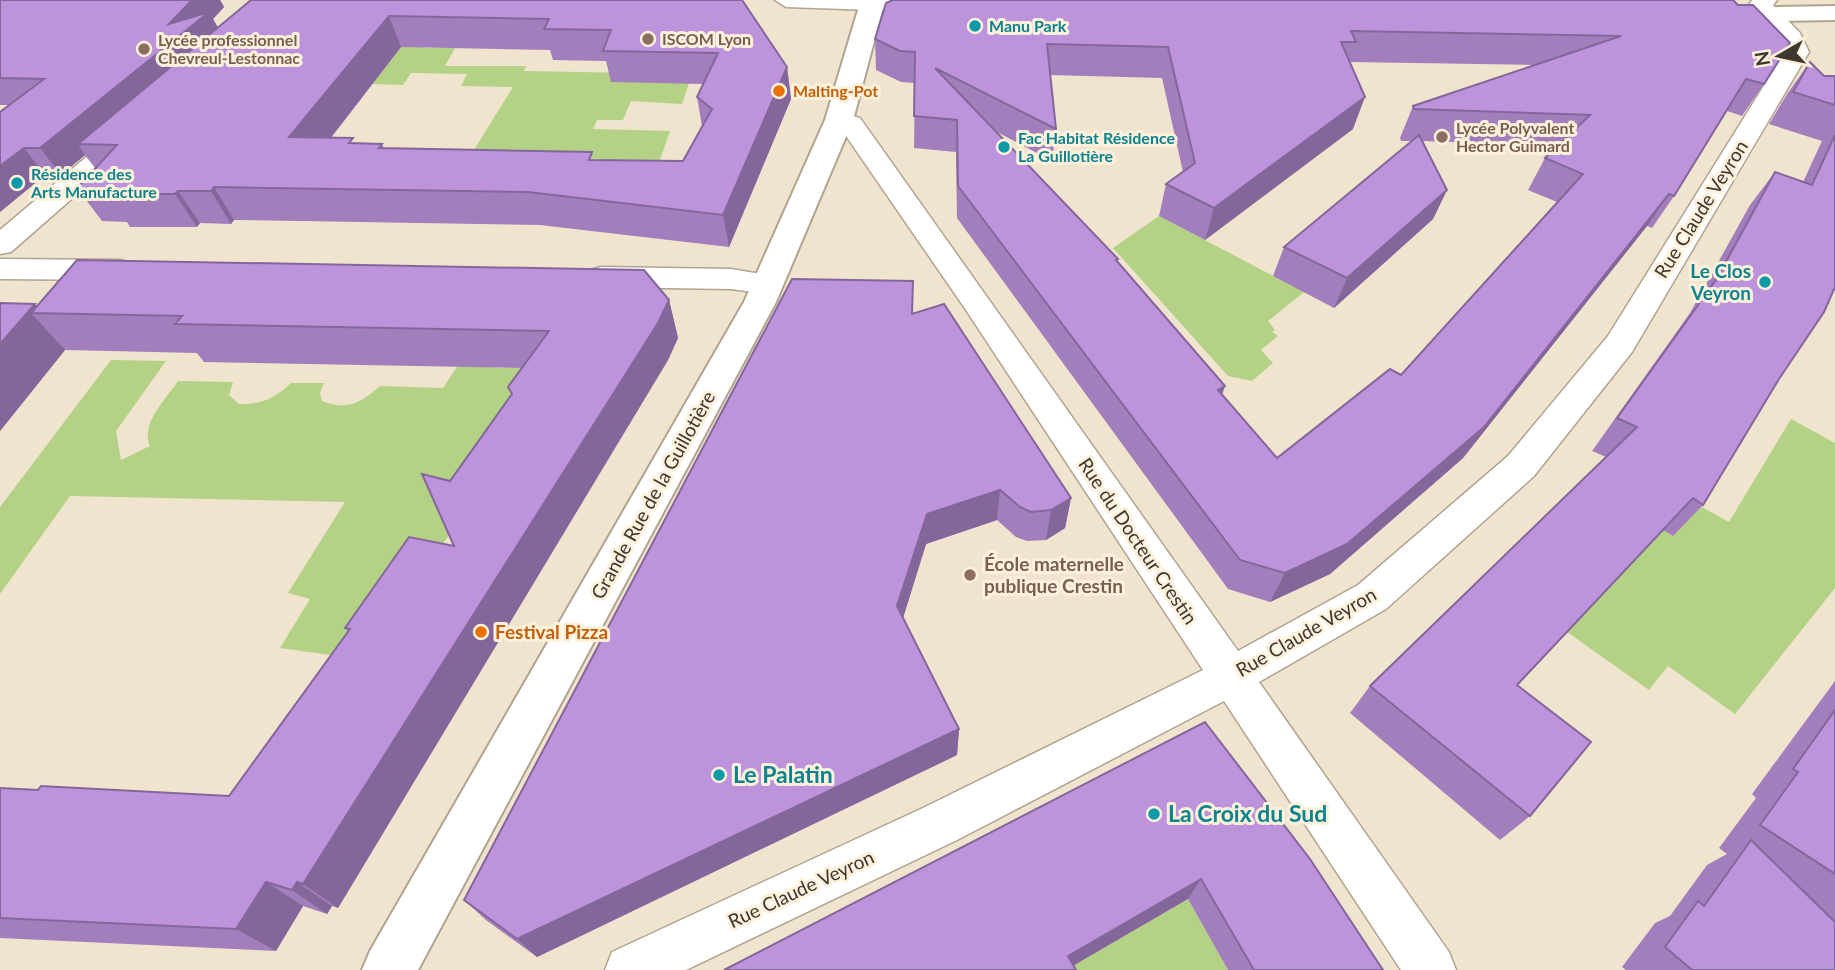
<svg xmlns="http://www.w3.org/2000/svg" width="1835" height="970" viewBox="0 0 1835 970" font-family="Lato,sans-serif">
<style>
.green{fill:#b3d286}
.lines{fill:none;stroke-linecap:round;stroke-linejoin:round}
.street-casing{stroke:#b0a491;stroke-width:3}
.secondary-casing{stroke:#b0a491;stroke-width:4}
.primary-casing{stroke:#b0a491;stroke-width:4}
.street{fill:#fff;fill-rule:evenodd}
.secondary{fill:#fff;fill-rule:evenodd}
.primary{fill:#fff;fill-rule:evenodd}
.wall{fill:#a37ebd;fill-rule:evenodd}
.shaded-wall{fill:#84679a}
.building{fill:#bd93dc;stroke:#84679a;stroke-width:2;fill-rule:evenodd}
.culture-dot{fill:#0f9aa8;stroke:#fef1dc;stroke-width:2.5}
.education-dot{fill:#8d6e63;stroke:#fef1dc;stroke-width:2.5}
.food-dot{fill:#e8710a;stroke:#fef1dc;stroke-width:2.5}
.labels{text-anchor:middle;stroke-width:6;stroke-linejoin:round;paint-order:stroke}
.far-culture-label{font-size:16px;font-weight:bold;fill:#0d838f;stroke:#fef1dc;text-anchor:start}
.far-education-label{font-size:16px;font-weight:bold;fill:#785e54;stroke:#fef1dc;text-anchor:start}
.far-food-label{font-size:16px;font-weight:bold;fill:#c56008;stroke:#fef1dc;text-anchor:start}
.street-label{font-size:19px;fill:#3c372f;stroke:#fef1dc}
.culture-label{font-size:19px;font-weight:bold;fill:#0d838f;stroke:#fef1dc;text-anchor:end}
.education-label{font-size:19px;font-weight:bold;fill:#785e54;stroke:#fef1dc;text-anchor:start}
.food-label{font-size:19px;font-weight:bold;fill:#c56008;stroke:#fef1dc;text-anchor:start}
.near-culture-label{font-size:23px;font-weight:bold;fill:#0d838f;stroke:#fef1dc;text-anchor:start}
</style>
<rect width="100%" height="100%" fill="#f0e4cf"/>
<g class="green">
<polygon points="410,36 425,48 455,48 445,66 526,66 524,71 692,74 682,104 631,101 623,120 597,120 593,129 670,131 657,168 454,182 513,87 461,86 467,74 411,73 403,85 372,84"/>
<polygon points="1159,216 1304,292 1268,321 1275,330 1272,332 1278,336 1261,350 1273,363 1252,381 1228,376 1113,248"/>
<path d="M462 359 496 368H543L525 425 425 570 373 661 280 648 310 599 288 593 345 502 70 496 0 594V507L111 360 166 361 116 431 121 460 150 446C140 424 166 399 178 381L233 382 229 395 239 404C262 404 274 399 291 383H324L320 393 322 401C346 411 361 403 380 386L443 388Z"/>
<polygon points="1791,419 1835,443 1835,588 1735,714 1668,666 1649,690 1567,632 1662,529 1673,536 1693,502 1729,522"/>
<polygon points="1188,899 1228,970 1066,970"/>
</g>
<g class="lines">
<g class="street-casing">
<g id="street">
<polygon points="775,0 882,0 884,3 873,10 786,7"/>
<polygon points="1752,0 1777,0 1773,5 1800,33 1809,52 1632,352 1534,476 1386,609 1259,682 1449,952 1456,970 1401,970 1224,701 957,840 686,970 605,970 612,952 923,808 1203,670 966,310 842,130 830,126 826,120 830,114 839,112 860,118 1238,651 1358,585 1508,456 1608,336 1785,52 1781,40 1749,5"/>
<polygon points="132,124 141,126 145,132 141,138 11,252 0,254 0,230 123,126"/>
<polygon points="0,259 120,260 131,263 135,270 131,277 120,280 0,279"/>
<polygon points="601,267 731,269 779,277 783,284 779,291 768,294 731,289 601,287 590,284 586,277 590,270"/>
</g>
</g>
<g class="secondary-casing">
<polygon id="secondary" points="861,0 885,0 853,120 776,302 418,970 362,970 370,951 744,302 825,120"/>
</g>
<g class="primary-casing">
<g id="primary">
<polygon points="863,0 947,0 950,4 946,9 938,11 873,10 865,8 861,3"/>
<polygon points="1835,6 1835,20 1712,22 1704,20 1700,15 1704,10 1712,8"/>
</g>
</g>
<use href="#street" class="street"/>
<use href="#secondary" class="secondary"/>
<use href="#primary" class="primary"/>
</g>
<g class="wall">
<path d="M0 0H220L224 7 213 19 218 28 251 0H742L787 67 791 99 729 247 540 225 234 220 231 224 200 223 197 227H130L127 222 102 221 77 188 95 168 85 155 61 175H45L0 212 10 105H0ZM401 47 550 50 553 60 606 61 611 82 703 84 697 97 702 126 683 161 594 160 384 148 382 144 356 143 331 138Z"/>
<path d="M1733 0 1764 84 1742 116 1727 111 1674 196 1652 228 1647 226 1463 458 1330 574 1270 602 1228 589 957 218 956 152 914 148 915 83 901 82 876 70 875 39ZM1350 62 1534 65 1413 106 1400 138 1401 141H1412L1284 247 1273 276 1334 308 1433 219 1447 190 1423 141 1558 146 1545 158 1528 190 1557 202 1401 375 1277 458 1222 394 1118 262V259L995 131 1052 161 1056 129 1050 75 1162 78 1183 172 1166 184 1159 216 1205 240 1353 129Z"/>
<polygon points="1810,62 1824,76 1835,76 1835,287 1703,505 1673,536 1663,530 1517,685 1530,816 1500,840 1350,713 1370,686 1606,457 1592,451 1690,313 1750,205 1775,172 1803,182 1822,141 1769,124 1787,94"/>
<polygon points="669,300 678,338 668,360 338,908 332,906 327,914 303,906 276,951 0,938 0,788 229,796 348,631 345,628 454,546 450,481 512,394 523,368 204,362 197,353 65,350 0,431 0,303 35,304 37,306"/>
<polygon points="913,314 1071,498 1065,528 1046,540 1027,541 1016,537 997,520 926,544 903,618 959,729 957,755 537,957 486,920 464,900"/>
<polygon points="1835,681 1835,970 1626,970 1622,967 1655,923 1670,916 1707,865 1727,854 1719,848 1756,798 1752,794"/>
<polygon points="1205,722 1383,970 1228,970 1188,899 724,970"/>
</g>
<g class="shaded-wall">
<polygon points="192,0 220,0 224,7 213,19 224,38 78,144 85,155 61,175 40,148 169,24"/>
<polygon points="389,16 401,47 306,169 289,137"/>
<polygon points="787,67 791,99 729,247 723,215"/>
<polygon points="1365,97 1353,129 1205,240 1214,208"/>
<polygon points="24,148 45,175 0,212 0,166"/>
<polygon points="214,187 234,220 231,224 211,191"/>
<polygon points="1447,190 1433,219 1334,308 1347,278"/>
<polygon points="178,191 200,223 197,227 175,194"/>
<polygon points="1669,194 1647,226 1463,458 1330,574 1270,602 1285,573"/>
<polygon points="669,300 678,338 668,360 338,908 303,884"/>
<polygon points="35,304 43,313 31,313 65,350 0,431 0,344"/>
<polygon points="1225,386 1214,418 1218,390"/>
<polygon points="1000,490 997,520 926,544 898,634 897,606 927,514"/>
<polygon points="1071,498 1065,528 1046,540 1051,510"/>
<polygon points="959,729 957,755 537,957 517,939"/>
<polygon points="1201,879 1188,899 1066,970 1068,956"/>
<polygon points="266,882 303,906 276,951 236,929"/>
<polygon points="297,882 332,906 327,914 292,890"/>
</g>
<g class="building">
<polygon points="0,0 192,0 169,24 209,12 40,148 24,148 0,166 0,112 44,79 0,78"/>
<path d="M251 0H742L787 67 723 215 528 192 214 187 211 191H178L175 194H107L110 189 77 188 117 145 78 144ZM389 16 549 19 544 29 611 30 603 51 718 53 697 97 712 109 683 161 589 160 592 152 379 148 382 144 349 143 353 138 289 137Z"/>
<path d="M893 0H1733L1738 5H1753L1790 43 1764 84 1746 79 1674 196 1669 194 1484 427 1347 544 1285 573 1240 560 958 186 957 120 914 116 915 52 900 51 875 39 886 3ZM1351 31 1621 36 1413 106 1414 109 1590 115 1545 158 1583 174 1401 375 1390 369 1277 458 1218 390 1225 386 1116 260 1118 259 935 68 1056 129 1047 44 1168 47 1195 163 1166 184 1214 208 1365 97 1341 42H1356Z"/>
<polygon points="1810,62 1824,76 1835,76 1835,105 1793,92"/>
<polygon points="1419,135 1447,190 1347,278 1284,247"/>
<polygon points="1835,135 1835,287 1824,312 1779,379 1703,505 1693,498 1517,685 1591,742 1530,816 1370,686 1637,427 1617,418 1716,280 1775,172 1812,185"/>
<polygon points="77,260 644,270 669,300 658,323 303,884 297,882 292,890 266,882 236,929 0,918 0,788 38,790 41,786 229,796 350,629 345,628 409,537 454,546 422,474 450,481 512,394 508,387 549,331 175,324 182,316 31,313"/>
<polygon points="792,279 913,281 912,314 944,304 1071,498 1051,510 1031,512 1020,507 1000,490 927,514 897,606 959,729 517,939 464,900"/>
<polygon points="0,303 35,304 0,344"/>
<polygon points="1835,710 1835,874 1760,825 1798,772 1793,769"/>
<polygon points="1205,722 1310,859 1383,970 1254,970 1201,879 1068,956 1076,970 724,970"/>
<polygon points="1751,840 1835,922 1835,970 1692,970 1665,947 1698,901 1704,906"/>
</g>
<g class="culture-dot">
<circle cx="975" cy="26" r="7"/>
<circle cx="1004" cy="147" r="7"/>
<circle cx="17" cy="183" r="7"/>
<circle cx="1765" cy="282" r="7"/>
<circle cx="719" cy="775" r="7"/>
<circle cx="1154" cy="814" r="7"/>
</g>
<g class="education-dot">
<circle cx="648" cy="39" r="7"/>
<circle cx="144" cy="49" r="7"/>
<circle cx="1442" cy="137" r="7"/>
<circle cx="970" cy="575" r="7"/>
</g>
<g class="food-dot">
<circle cx="779" cy="91" r="7"/>
<circle cx="481" cy="632" r="7"/>
</g>
<g class="labels">
<g class="far-culture-label">
<text x="989" y="32">Manu Park</text>
<text x="1018" y="144">Fac Habitat Résidence<tspan x="1018" dy="18">La Guillotière</tspan></text>
<text x="31" y="180">Résidence des<tspan x="31" dy="18">Arts Manufacture</tspan></text>
</g>
<g class="far-education-label">
<text x="662" y="45">ISCOM Lyon</text>
<text x="158" y="46">Lycée professionnel<tspan x="158" dy="18">Chevreul-Lestonnac</tspan></text>
<text x="1456" y="134">Lycée Polyvalent<tspan x="1456" dy="18">Hector Guimard</tspan></text>
</g>
<g class="far-food-label">
<text x="793" y="97">Malting-Pot</text>
</g>
<g class="street-label">
<text transform="translate(1701 209) rotate(-58)" y="7">Rue Claude Veyron</text>
<text transform="translate(653 495) rotate(-61)" y="7">Grande Rue de la Guillotière</text>
<text transform="translate(1138 541) rotate(56)" y="7">Rue du Docteur Crestin</text>
<text transform="translate(1306 632) rotate(-30)" y="7">Rue Claude Veyron</text>
<text transform="translate(801 889) rotate(-25)" y="7">Rue Claude Veyron</text>
</g>
<g class="culture-label">
<text x="1751" y="278">Le Clos<tspan x="1751" dy="22">Veyron</tspan></text>
</g>
<g class="education-label">
<text x="984" y="571">École maternelle<tspan x="984" dy="22">publique Crestin</tspan></text>
</g>
<g class="food-label">
<text x="495" y="639">Festival Pizza</text>
</g>
<g class="near-culture-label">
<text x="733" y="783">Le Palatin</text>
<text x="1168" y="822">La Croix du Sud</text>
</g>
</g>
<g transform="translate(1779 56) rotate(261)" stroke="#fef1dc" stroke-width="5" paint-order="stroke">
<path d="M0-5L12 26L0 18L-12 26Z" fill="#3c372f"/>
<text y="-10" font-size="19" font-weight="bold" text-anchor="middle" fill="#3c372f">N</text>
</g>
</svg>
